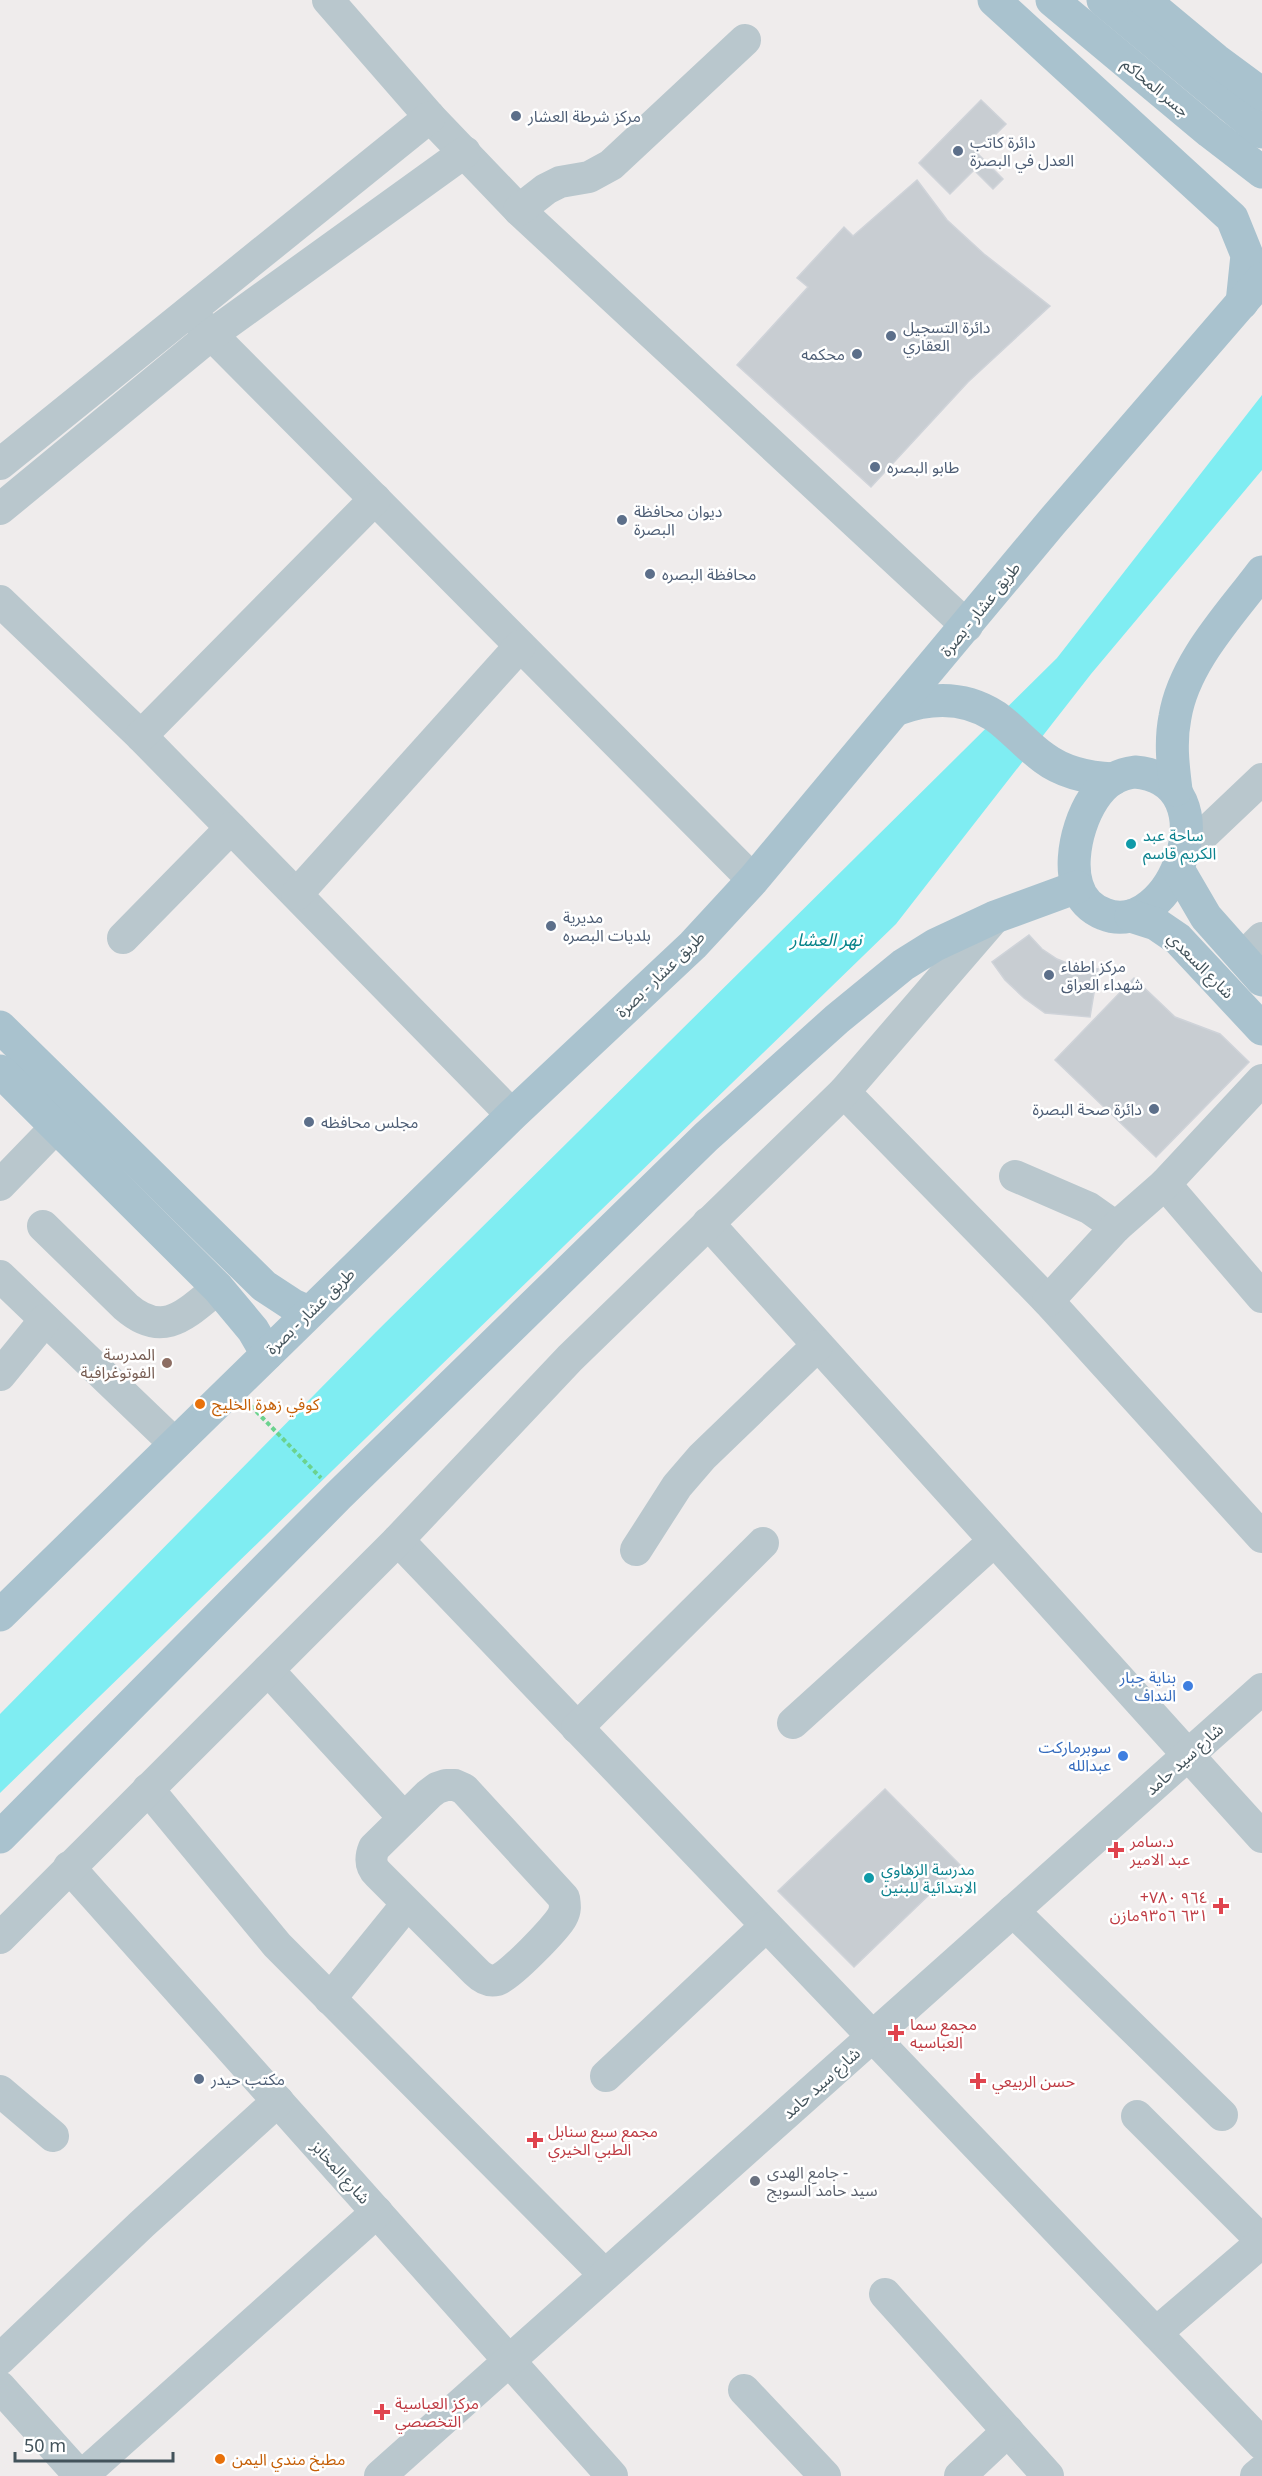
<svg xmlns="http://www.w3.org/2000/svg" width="1262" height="2476" viewBox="0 0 1262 2476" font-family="'Noto Sans','Noto Sans Arabic',sans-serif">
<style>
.water{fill:#7fedf2}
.building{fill:#c8cdd2;stroke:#cfd3d9;stroke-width:1.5}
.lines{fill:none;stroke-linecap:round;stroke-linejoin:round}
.path{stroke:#6bd28e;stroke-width:4;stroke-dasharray:4.5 3;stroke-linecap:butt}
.minor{stroke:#b9c7cd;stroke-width:32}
.major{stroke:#a9c2ce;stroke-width:33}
.service-dot{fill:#5c6f8a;stroke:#fff;stroke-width:2}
.culture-dot{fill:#0f9aa8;stroke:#fff;stroke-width:2}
.education-dot{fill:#8d6e63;stroke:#fff;stroke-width:2}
.food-dot{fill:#e8710a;stroke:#fff;stroke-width:2}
.shop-dot{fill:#3f7fe0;stroke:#fff;stroke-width:2}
.health-dot{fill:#e0444e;stroke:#fff;stroke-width:2}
.worship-dot{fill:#6b7280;stroke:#fff;stroke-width:2}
.labels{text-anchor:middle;stroke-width:5;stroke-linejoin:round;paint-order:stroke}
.street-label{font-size:16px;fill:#43535b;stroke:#fff}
.service-label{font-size:16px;fill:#4e5e75;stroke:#fff;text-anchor:start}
.culture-label{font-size:16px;fill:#0d838f;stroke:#fff;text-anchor:start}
.education-label{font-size:16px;fill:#785e54;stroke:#fff;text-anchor:end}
.food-label{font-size:16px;fill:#c56008;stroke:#fff;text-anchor:start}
.shop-label{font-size:16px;fill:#366cbe;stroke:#fff;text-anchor:end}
.health-label{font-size:16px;fill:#be3a42;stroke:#fff;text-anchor:start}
.worship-label{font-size:16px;fill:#5b616d;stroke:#fff;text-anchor:start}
.water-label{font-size:18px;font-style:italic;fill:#058288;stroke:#fff}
</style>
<rect width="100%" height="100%" fill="#efecec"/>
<polygon class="water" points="1262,395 1262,470 1091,674 896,924 0,1793 0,1714 376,1332 1057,658"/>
<g class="building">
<polygon points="981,100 1006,124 977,153 1003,179 993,189 974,170 950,194 919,163"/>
<polygon points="917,180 947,220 984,254 1050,306 968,382 871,487 737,365 808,287 797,278 844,227 853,236"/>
<polygon points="1029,935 1042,949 1057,959 1077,967 1098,969 1090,1017 1045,1013 1024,998 1005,980 992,962"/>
<polygon points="1134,978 1175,1017 1220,1034 1249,1062 1156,1157 1055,1060"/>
<polygon points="885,1789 960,1865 854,1967 778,1891"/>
</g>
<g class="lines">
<polyline class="path" points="251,1406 321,1478"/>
<g class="minor">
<polyline points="328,0 430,117 519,210 967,626"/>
<polyline points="519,210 546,189 560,182 589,177 611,165 745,40"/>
<polyline points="189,312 753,880"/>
<polyline points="0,464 430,117"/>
<polyline points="0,509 211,335 465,152"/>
<polyline points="0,601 141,736 512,1115"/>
<polyline points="141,736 375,499"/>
<polyline points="1183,854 1262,779"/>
<polyline points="297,894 520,646"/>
<polyline points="123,938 231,828"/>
<polyline points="1242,958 1262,938"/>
<polyline points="844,1092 1048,1301 1262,1537"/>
<polyline points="1015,1176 1089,1208 1116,1227"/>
<polyline points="1165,1184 1262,1297"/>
<polyline points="0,1185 57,1126"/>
<polyline points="708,1223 1262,1837"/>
<path d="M43 1226 126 1307C164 1340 187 1313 218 1288"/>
<polyline points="0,1276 175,1444"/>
<polyline points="1048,1301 1116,1227 1165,1184 1262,1080"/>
<polyline points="0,1375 45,1320"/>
<polyline points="398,1540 1262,2444"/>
<polyline points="636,1550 677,1486 702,1457 817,1346"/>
<polyline points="268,1670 404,1818"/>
<polyline points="793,1723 994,1541"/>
<polyline points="577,1728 763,1543"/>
<path d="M446 1785H455L464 1789 564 1898C565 1905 566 1910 562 1917 557 1927 508 1978 497 1980 489 1982 482 1978 476 1972L378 1874C370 1866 370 1858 374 1848L429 1794 437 1788Z"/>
<polyline points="148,1789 277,1945 605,2275"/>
<polyline points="69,1867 612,2476"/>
<polyline points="1013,1911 1222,2115"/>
<polyline points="0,1938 398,1540 570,1358 844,1092 995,917"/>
<polyline points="330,1999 407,1904"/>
<polyline points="606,2076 766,1926"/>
<polyline points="0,2091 53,2136"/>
<polyline points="1137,2116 1262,2241"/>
<polyline points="885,2294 1048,2476"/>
<polyline points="1156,2333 1262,2242"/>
<polyline points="0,2359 142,2224 278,2101"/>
<polyline points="0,2387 80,2476"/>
<polyline points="744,2390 825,2476"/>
<polyline points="82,2476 377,2212"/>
<polyline points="380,2476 1262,1689"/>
<polyline points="960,2476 1008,2431"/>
<polyline points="1256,2476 1262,2471"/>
</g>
<g class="major">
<polyline points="994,0 1232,218 1247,255 1242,303"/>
<polyline points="1052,0 1210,132 1262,172"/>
<polyline points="1103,0 1262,132"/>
<polyline points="1144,0 1216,60 1262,94"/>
<path d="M898 709C931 697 964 696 995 716 1012 728 1026 745 1044 758 1064 773 1089 778 1113 779"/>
<path d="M1135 772C1233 780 1172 942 1104 914 1091 909 1081 899 1077 885 1067 854 1084 796 1113 779 1120 775 1127 773 1135 772Z"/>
<path d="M1176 790C1173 766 1170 742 1175 717 1184 662 1230 615 1262 572"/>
<polyline points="1178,869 1206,917 1262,980"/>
<polyline points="1131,916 1156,924 1178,939 1262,1029"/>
<polyline points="0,1027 264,1286 293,1305 309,1312"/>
<polyline points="0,1071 218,1288 253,1330 267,1354"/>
<polyline points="0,1615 512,1115 693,945 753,880 1051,523 1262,279"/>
<polyline points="0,1837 338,1496 706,1137 837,1019 903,965 935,945 995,917 1077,887"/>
</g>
</g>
<g class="service-dot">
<circle cx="516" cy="116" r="6"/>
<circle cx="958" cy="151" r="6"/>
<circle cx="891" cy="336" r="6"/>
<circle cx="857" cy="354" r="6"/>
<circle cx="875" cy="467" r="6"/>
<circle cx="622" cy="520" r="6"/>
<circle cx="650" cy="574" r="6"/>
<circle cx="551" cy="926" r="6"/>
<circle cx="1049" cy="975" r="6"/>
<circle cx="1154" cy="1109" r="6"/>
<circle cx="309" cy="1122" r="6"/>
<circle cx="199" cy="2079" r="6"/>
</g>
<g class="culture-dot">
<circle cx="1131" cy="844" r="6"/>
<circle cx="869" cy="1878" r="6"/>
</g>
<circle class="education-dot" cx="167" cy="1363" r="6"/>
<g class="food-dot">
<circle cx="200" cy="1404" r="6"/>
<circle cx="220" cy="2459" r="6"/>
</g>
<g class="shop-dot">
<circle cx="1188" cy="1686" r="6"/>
<circle cx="1123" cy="1756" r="6"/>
</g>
<g class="health-dot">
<path d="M1113 1841h6v6h6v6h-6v6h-6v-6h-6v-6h6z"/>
<path d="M1218 1897h6v6h6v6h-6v6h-6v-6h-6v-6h6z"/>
<path d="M893 2024h6v6h6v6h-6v6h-6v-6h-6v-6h6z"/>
<path d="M975 2072h6v6h6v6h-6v6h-6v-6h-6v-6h6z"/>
<path d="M532 2131h6v6h6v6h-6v6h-6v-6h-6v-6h6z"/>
<path d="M379 2403h6v6h6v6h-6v6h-6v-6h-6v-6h6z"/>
</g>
<circle class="worship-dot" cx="755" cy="2181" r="6"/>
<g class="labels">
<g class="street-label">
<text transform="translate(1156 87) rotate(40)" y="6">جسر المحاكم</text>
<text transform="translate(980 609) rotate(-51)" y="6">طريق عشار - بصرة</text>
<text transform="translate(1201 965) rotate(45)" y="6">شارع السعدي</text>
<text transform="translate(660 974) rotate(-44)" y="6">طريق عشار - بصرة</text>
<text transform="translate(310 1311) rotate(-44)" y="6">طريق عشار - بصرة</text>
<text transform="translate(1184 1759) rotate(-42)" y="6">شارع سيد حامد</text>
<text transform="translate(821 2083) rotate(-42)" y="6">شارع سيد حامد</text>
<text transform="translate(341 2172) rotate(48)" y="6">شارع المخابز</text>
</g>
<g class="service-label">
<text x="528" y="122">مركز شرطة العشار</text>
<text x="970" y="148">دائرة كاتب<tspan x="970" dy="18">العدل في البصرة</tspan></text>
<text x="903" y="333">دائرة التسجيل<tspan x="903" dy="18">العقاري</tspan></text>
<text x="845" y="360" text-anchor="end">محكمه</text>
<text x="887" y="473">طابو البصره</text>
<text x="634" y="517">ديوان محافظة<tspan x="634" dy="18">البصرة</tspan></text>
<text x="662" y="580">محافظة البصره</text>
<text x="563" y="923">مديرية<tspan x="563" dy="18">بلديات البصره</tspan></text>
<text x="1061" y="972">مركز اطفاء<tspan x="1061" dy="18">شهداء العراق</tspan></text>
<text x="1142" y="1115" text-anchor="end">دائرة صحة البصرة</text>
<text x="321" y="1128">مجلس محافظه</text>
<text x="211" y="2085">مكتب حيدر</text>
</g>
<g class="culture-label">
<text x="1143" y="841">ساحة عبد<tspan x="1143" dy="18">الكريم قاسم</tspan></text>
<text x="881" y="1875">مدرسة الزهاوي<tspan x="881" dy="18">اﻻبتدائية للبنين</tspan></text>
</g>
<g class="education-label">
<text x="155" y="1360">المدرسة<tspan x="155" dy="18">الفوتوغرافية</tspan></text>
</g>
<g class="food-label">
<text x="212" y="1410">كوفي زهرة الخليج</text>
<text x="232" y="2465">مطبخ مندي اليمن</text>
</g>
<g class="shop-label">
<text x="1176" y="1683">بناية جبار<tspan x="1176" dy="18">النداف</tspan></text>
<text x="1111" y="1753">سوبرماركت<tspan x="1111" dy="18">عبدالله</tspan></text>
</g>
<g class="health-label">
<text x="1130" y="1847">د.سامر<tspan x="1130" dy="18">عبد الامير</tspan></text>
<text x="1208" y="1903" text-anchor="end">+٩٦٤ ٧٨٠<tspan x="1208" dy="18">٦٣١ ٩٣٥٦مازن</tspan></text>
<text x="910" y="2030">مجمع سما<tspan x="910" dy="18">العباسيه</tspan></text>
<text x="992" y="2087">حسن الربيعي</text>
<text x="548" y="2137">مجمع سبع سنابل<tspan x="548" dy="18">الطبي الخيري</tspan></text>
<text x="395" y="2409">مركز العباسية<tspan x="395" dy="18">التخصصي</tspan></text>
</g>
<g class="worship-label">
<text x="767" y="2178">جامع الهدى -<tspan x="767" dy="18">سيد حامد السويج</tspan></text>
</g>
<g class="water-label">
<text x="826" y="946">نهر العشار</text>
</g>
</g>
<path d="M15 2452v9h158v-9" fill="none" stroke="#43535b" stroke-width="3"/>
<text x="24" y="2452" font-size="18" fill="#43535b" stroke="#ffffff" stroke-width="4.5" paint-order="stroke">50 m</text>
</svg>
